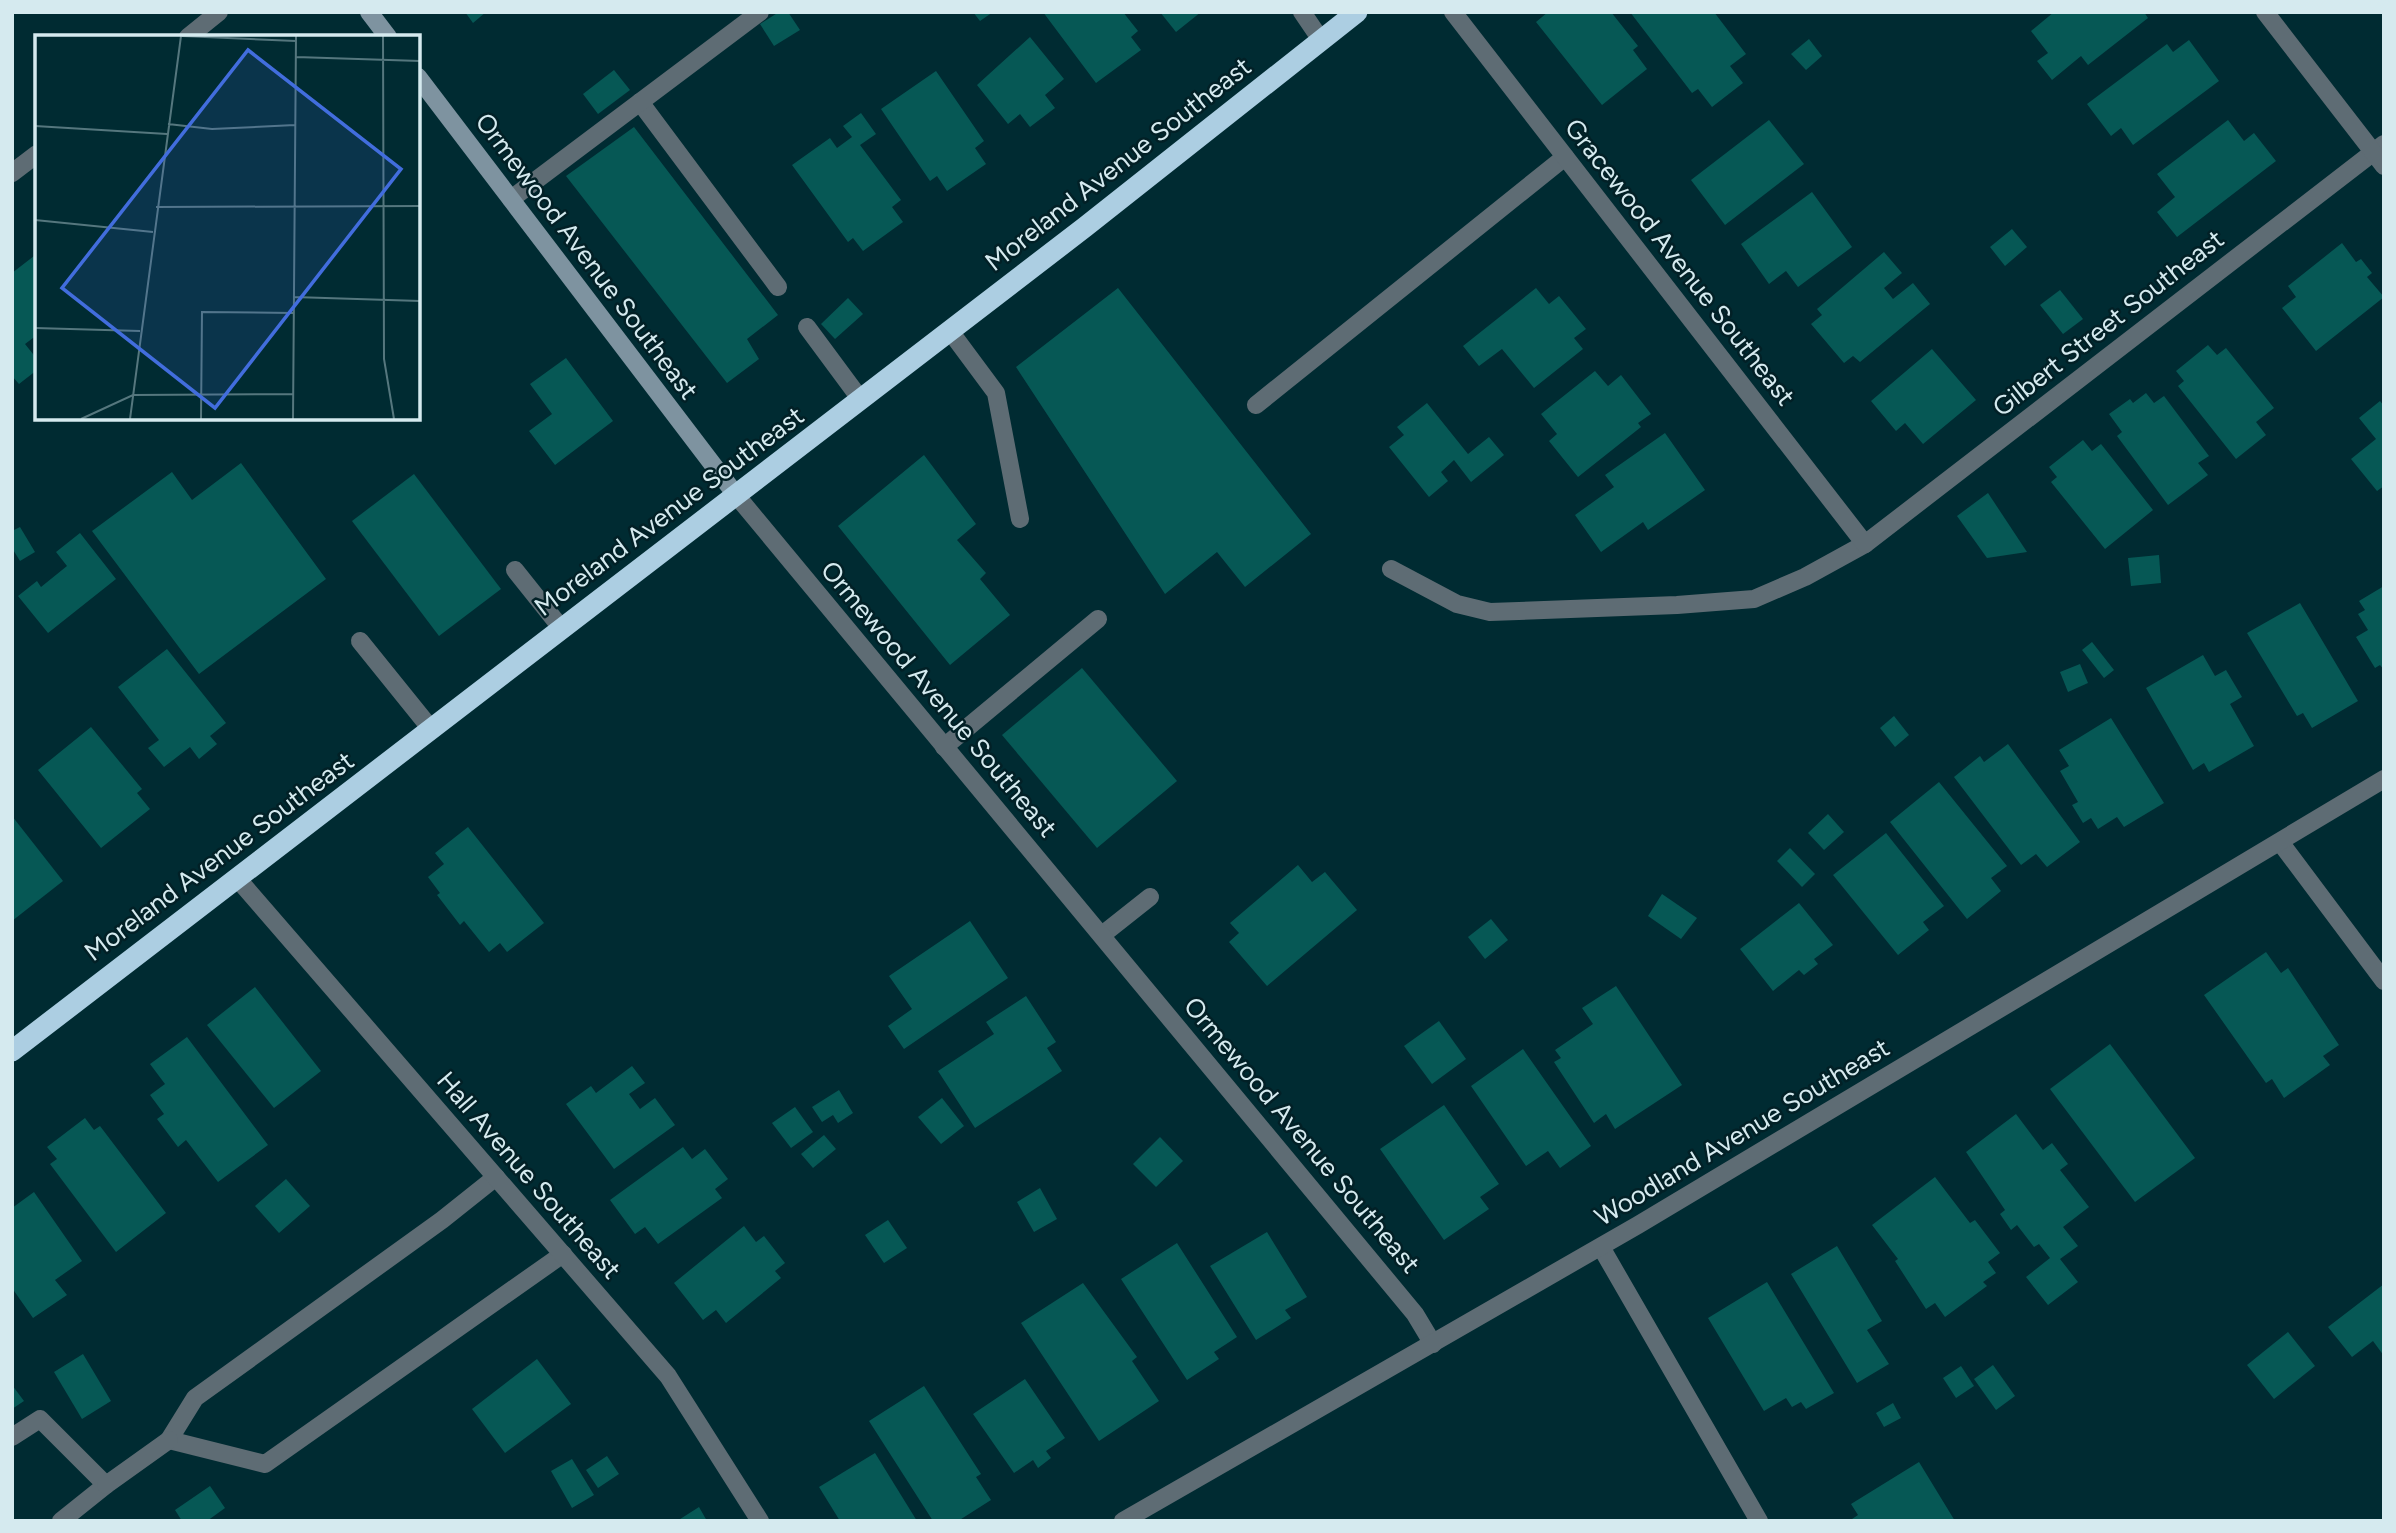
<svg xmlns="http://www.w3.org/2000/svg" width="2396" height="1533" viewBox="0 0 2396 1533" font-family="Figtree,sans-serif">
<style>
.building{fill:#065855}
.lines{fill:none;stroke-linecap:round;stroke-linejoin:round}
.lane{stroke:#5e6c74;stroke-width:18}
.street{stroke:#5e6c74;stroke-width:18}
.secondary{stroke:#7e93a0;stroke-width:18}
.highway{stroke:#accee2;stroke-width:21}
.labels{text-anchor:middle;stroke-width:5;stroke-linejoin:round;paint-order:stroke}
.street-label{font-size:26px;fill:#d5eaef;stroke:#022026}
.inset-road{fill:none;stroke:#55777e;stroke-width:2}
.view{fill:#426ddd;fill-opacity:0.15;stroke:#426ddd;stroke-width:3.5}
.inset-edge{fill:none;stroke:#d5eaef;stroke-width:3.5}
</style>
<rect width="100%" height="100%" fill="#002b32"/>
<g class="building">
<polygon points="465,12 486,12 473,23"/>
<polygon points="779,12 788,12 800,30 774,46 760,24"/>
<polygon points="973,12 993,12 980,21"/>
<polygon points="1043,12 1123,12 1138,31 1131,37 1141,50 1096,83"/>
<polygon points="1160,12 1201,12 1176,32"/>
<polygon points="1548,12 1611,12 1638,46 1633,50 1647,69 1602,105 1536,22"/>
<polygon points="1630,12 1714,12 1746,54 1730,66 1743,83 1712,107 1698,89 1692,93"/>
<polygon points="2054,12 2144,12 2148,18 2088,65 2081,56 2052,80 2037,61 2048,53 2031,31"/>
<polygon points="1030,37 1064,79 1045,95 1055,108 1030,127 1020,114 1008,124 977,85"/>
<polygon points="1809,39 1822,56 1806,70 1791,54"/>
<polygon points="2189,40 2219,81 2133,145 2121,128 2111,136 2087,104 2167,44 2173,52"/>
<polygon points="614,70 630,90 598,114 583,94"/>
<polygon points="936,71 984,141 975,148 986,164 947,191 937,176 930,181 881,109"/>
<polygon points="861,113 876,134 860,145 901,200 892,207 903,222 863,251 853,238 848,242 792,165 830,138 837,148 852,137 843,126"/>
<polygon points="1769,120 1804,164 1725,225 1691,180"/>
<polygon points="2228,120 2244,141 2254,133 2276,161 2177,237 2157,212 2175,197 2157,174"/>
<polygon points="634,127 778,315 747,339 759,359 727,383 566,176"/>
<polygon points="1812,192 1852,247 1798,287 1786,271 1769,284 1741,244"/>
<polygon points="2012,229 2027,247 2005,266 1990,247"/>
<polygon points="2342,243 2356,262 2361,259 2372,273 2367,277 2384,297 2316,351 2282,308 2296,297 2288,286"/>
<polygon points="1884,252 1902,273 1884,288 1893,299 1913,283 1930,304 1860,362 1853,356 1844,363 1811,324 1822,315 1817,309"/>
<polygon points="34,256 37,335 25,344 37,359 37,370 19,384 12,376 12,273"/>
<polygon points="1118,288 1311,534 1245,587 1217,552 1165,594 1016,367"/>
<polygon points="1536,288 1549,304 1559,296 1586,329 1574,338 1583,349 1534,388 1502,349 1479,366 1463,346"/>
<polygon points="2060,290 2083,319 2063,334 2040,305"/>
<polygon points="848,298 863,314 835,339 821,324"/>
<polygon points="2208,345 2217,355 2226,348 2274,408 2256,422 2266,435 2236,459 2178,386 2184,381 2176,371"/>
<polygon points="1932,349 1976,400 1923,444 1905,423 1896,431 1871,401"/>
<polygon points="566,358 613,421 555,465 529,431 552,414 530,384"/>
<polygon points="1595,371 1608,386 1621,375 1651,414 1638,423 1641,427 1578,477 1549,441 1557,434 1541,414"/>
<polygon points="2146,393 2154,403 2164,396 2209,456 2198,463 2208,475 2168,505 2117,436 2122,432 2109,414 2130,399 2133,403"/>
<polygon points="2380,401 2384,406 2384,486 2377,491 2351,459 2376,439 2359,418"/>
<polygon points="1427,403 1468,454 1489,437 1504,455 1471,482 1454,460 1441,472 1448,481 1429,497 1389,447 1404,435 1397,427"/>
<polygon points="1665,433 1705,490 1648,530 1643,522 1601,552 1575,515 1614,487 1605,475"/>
<polygon points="2083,440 2092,451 2101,444 2153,510 2105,549 2051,482 2057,477 2049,467"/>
<polygon points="924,455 976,524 957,540 986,573 980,579 1010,615 950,665 838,526"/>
<polygon points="241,463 326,579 199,674 92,531 172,472 192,500"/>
<polygon points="414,474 501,589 439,636 352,521"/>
<polygon points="1988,493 2027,552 1987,558 1957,516"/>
<polygon points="20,527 35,552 20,561 12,548 12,531"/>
<polygon points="80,533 116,579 48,633 18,596 37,581 41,587 67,566 56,552"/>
<polygon points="2159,555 2161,583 2131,586 2128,558"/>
<polygon points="2384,586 2384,670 2380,665 2375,668 2356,637 2368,630 2358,614 2365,610 2359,601"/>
<polygon points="2300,603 2358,701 2312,728 2303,713 2297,716 2247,633"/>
<polygon points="2092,642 2114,670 2104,678 2082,650"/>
<polygon points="167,649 226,723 210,736 217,744 199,759 190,747 164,767 148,748 159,740 118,687"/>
<polygon points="2203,655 2215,676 2226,670 2242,697 2230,704 2254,746 2209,772 2204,763 2193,770 2146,688"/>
<polygon points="2080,664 2088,683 2068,692 2060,672"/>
<polygon points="1082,668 1177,781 1097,848 1002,735"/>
<polygon points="1894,716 1909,735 1895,747 1880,728"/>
<polygon points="2111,718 2164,803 2124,827 2117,817 2098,829 2091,818 2083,823 2072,805 2078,802 2060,771 2069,766 2059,750"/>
<polygon points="91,727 142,789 137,793 150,809 101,848 38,770"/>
<polygon points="2008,744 2080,842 2047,867 2036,854 2021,865 1954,777 1980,756 1984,762"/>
<polygon points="1939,782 2007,866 1991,878 2001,891 1967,919 1890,822"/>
<polygon points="1828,814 1844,832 1824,850 1808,833"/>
<polygon points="12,816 63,881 12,921"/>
<polygon points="468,827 544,923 507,952 500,943 489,952 464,921 460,925 437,895 440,893 428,877 444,864 435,853"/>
<polygon points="1886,833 1944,906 1923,922 1929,930 1898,955 1833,875"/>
<polygon points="1790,848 1815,874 1802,887 1777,861"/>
<polygon points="1298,865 1312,882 1325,872 1357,910 1267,986 1229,942 1239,933 1230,923"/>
<polygon points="1662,894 1697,918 1681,939 1648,916"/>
<polygon points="1799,903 1833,945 1814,959 1818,964 1804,975 1799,970 1773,991 1740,949"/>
<polygon points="1491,919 1508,940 1485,959 1468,937"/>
<polygon points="970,921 1008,978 904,1049 888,1026 912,1009 889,976"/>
<polygon points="2266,952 2281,973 2288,968 2339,1045 2323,1056 2330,1065 2284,1098 2272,1079 2266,1083 2204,995"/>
<polygon points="1616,986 1682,1085 1615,1129 1606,1114 1594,1123 1554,1062 1561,1058 1555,1050 1593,1024 1582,1008"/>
<polygon points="255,987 321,1071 274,1108 207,1025"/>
<polygon points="1026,996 1056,1042 1047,1048 1062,1071 975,1128 938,1071 994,1034 986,1022"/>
<polygon points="1439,1021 1466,1059 1432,1084 1404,1046"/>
<polygon points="187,1037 268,1145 218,1182 186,1140 178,1147 157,1119 164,1114 150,1095 165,1084 150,1064"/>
<polygon points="2110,1044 2195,1158 2135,1202 2050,1089"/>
<polygon points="1523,1049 1591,1146 1560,1168 1548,1151 1526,1166 1471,1086"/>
<polygon points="632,1066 645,1083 629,1094 640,1109 655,1098 675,1125 614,1169 566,1104 591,1086 596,1093"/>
<polygon points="839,1090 853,1113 838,1123 833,1115 822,1122 812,1107"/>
<polygon points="942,1098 964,1126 941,1144 918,1117"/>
<polygon points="1444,1105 1499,1184 1480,1197 1489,1209 1444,1240 1380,1149"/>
<polygon points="795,1107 813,1132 791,1148 772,1123"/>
<polygon points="2016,1114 2043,1150 2052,1143 2068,1164 2060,1170 2089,1207 2063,1227 2078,1246 2060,1259 2078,1282 2048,1305 2026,1277 2050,1258 2039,1244 2034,1247 2017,1225 2011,1230 2000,1214 2005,1210 1966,1152"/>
<polygon points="85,1118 94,1130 100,1126 166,1213 116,1252 50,1164 57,1159 47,1147"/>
<polygon points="824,1135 836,1149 813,1168 801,1154"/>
<polygon points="1160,1137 1183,1161 1156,1187 1133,1164"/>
<polygon points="683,1147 692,1159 705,1149 728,1179 715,1189 722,1198 658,1244 645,1227 635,1234 610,1200"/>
<polygon points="1935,1177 1970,1223 1975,1220 2000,1253 1988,1262 1996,1273 1983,1282 1987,1286 1945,1317 1935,1303 1926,1309 1895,1261 1898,1259 1872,1225"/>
<polygon points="286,1179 310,1206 279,1233 255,1206"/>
<polygon points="1040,1188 1057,1219 1034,1232 1017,1202"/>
<polygon points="34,1192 82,1261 55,1280 67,1295 33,1318 12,1288 12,1208"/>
<polygon points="888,1220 907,1248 884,1263 865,1235"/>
<polygon points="744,1226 756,1242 764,1236 785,1263 775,1271 781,1278 726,1323 716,1310 703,1320 674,1283"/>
<polygon points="1267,1232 1307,1297 1285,1310 1291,1318 1256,1340 1210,1266"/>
<polygon points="1177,1243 1237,1337 1214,1352 1219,1359 1187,1380 1121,1279"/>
<polygon points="1837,1246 1882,1321 1867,1330 1889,1364 1857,1383 1791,1274"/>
<polygon points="1767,1282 1834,1393 1806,1409 1801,1402 1792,1407 1786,1398 1764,1411 1708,1318"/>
<polygon points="1083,1283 1137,1357 1132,1361 1159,1401 1099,1441 1021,1323"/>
<polygon points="2384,1284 2384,1356 2373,1341 2352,1357 2328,1327"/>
<polygon points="2288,1332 2315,1366 2274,1399 2247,1365"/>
<polygon points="83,1354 111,1401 82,1419 54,1372"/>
<polygon points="537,1359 571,1404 505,1453 472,1409"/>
<polygon points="1993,1365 2015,1396 1996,1410 1974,1379"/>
<polygon points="1961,1366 1974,1386 1956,1398 1943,1378"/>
<polygon points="1025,1379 1065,1438 1046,1451 1051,1458 1038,1468 1033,1460 1014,1473 973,1414"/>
<polygon points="12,1385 24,1401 12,1409"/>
<polygon points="924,1386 981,1474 976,1477 991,1500 958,1521 933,1521 869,1421"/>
<polygon points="1893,1403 1901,1418 1884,1427 1876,1413"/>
<polygon points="875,1453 917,1521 840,1521 819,1487"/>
<polygon points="607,1456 619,1474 598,1488 586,1470"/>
<polygon points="572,1459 594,1495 572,1508 551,1471"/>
<polygon points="1919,1462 1955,1521 1849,1521 1858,1515 1851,1504"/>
<polygon points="210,1486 225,1508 207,1521 182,1521 175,1510"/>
<polygon points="699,1507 707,1521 677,1521"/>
</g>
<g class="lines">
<g class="lane">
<polyline points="640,102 778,287"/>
<polyline points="511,199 760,12"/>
<polyline points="807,327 861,400"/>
<polyline points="950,331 996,393 1020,519"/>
<polyline points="1256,405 1565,157"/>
<polyline points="1391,569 1457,604 1490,612 1677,605 1754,599 1805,577 1865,544"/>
<polyline points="515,570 562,629"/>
<polyline points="360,641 431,729"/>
<polyline points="944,747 1098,619"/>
<polyline points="1102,935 1150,897"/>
<polyline points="496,1177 442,1220 195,1398 169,1440 265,1464 563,1254"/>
<polyline points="12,1437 40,1419 106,1485 61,1521"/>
<polyline points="106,1485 169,1440"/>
</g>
<g class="street">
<polyline points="1302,12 1321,40"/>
<polyline points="1453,12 1865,544 2384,144"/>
<polyline points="2265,12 2384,166"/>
<polyline points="188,37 219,12"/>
<polyline points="12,173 37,154"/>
<polyline points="736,495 1415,1314 1433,1344"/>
<polyline points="2280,842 2384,981"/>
<polyline points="237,878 668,1376 760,1521"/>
<polyline points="1601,1247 1759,1521"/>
<polyline points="1123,1521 1638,1225 2384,779"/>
</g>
<g class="secondary">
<polyline points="369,12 388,37"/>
<polyline points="418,77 736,495"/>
</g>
<polyline class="highway" points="12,1051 1085,227 1357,12"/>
</g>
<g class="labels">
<g class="street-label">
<text transform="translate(1118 164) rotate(-38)" y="9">Moreland Avenue Southeast</text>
<text transform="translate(587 256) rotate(53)" y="9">Ormewood Avenue Southeast</text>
<text transform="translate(1680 262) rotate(52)" y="9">Gracewood Avenue Southeast</text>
<text transform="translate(2108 323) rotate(-38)" y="9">Gilbert Street Southeast</text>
<text transform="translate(669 511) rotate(-37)" y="9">Moreland Avenue Southeast</text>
<text transform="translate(939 699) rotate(50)" y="9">Ormewood Avenue Southeast</text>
<text transform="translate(219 856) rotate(-37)" y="9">Moreland Avenue Southeast</text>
<text transform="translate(1742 1132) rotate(-31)" y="9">Woodland Avenue Southeast</text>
<text transform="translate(1302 1135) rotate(50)" y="9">Ormewood Avenue Southeast</text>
<text transform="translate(529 1175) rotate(49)" y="9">Hall Avenue Southeast</text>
</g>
</g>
<g transform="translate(35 35)">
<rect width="385" height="385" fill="#002b32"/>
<path class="inset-road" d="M147 1 261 6M348 1 349 324 359 384M261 22 385 26M133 89 177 94 260 90M0 91 132 99M121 172 385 171M0 185 118 197M259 262 385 266M0 293 105 296M46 384 98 360 259 359M95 384 146 1M166 384 167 277 259 278M258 384 261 1"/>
<path class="view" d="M213 15 366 134 180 373 27 253Z"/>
<rect width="385" height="385" class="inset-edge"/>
</g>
<rect width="2396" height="1533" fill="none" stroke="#d5eaef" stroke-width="28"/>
</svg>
